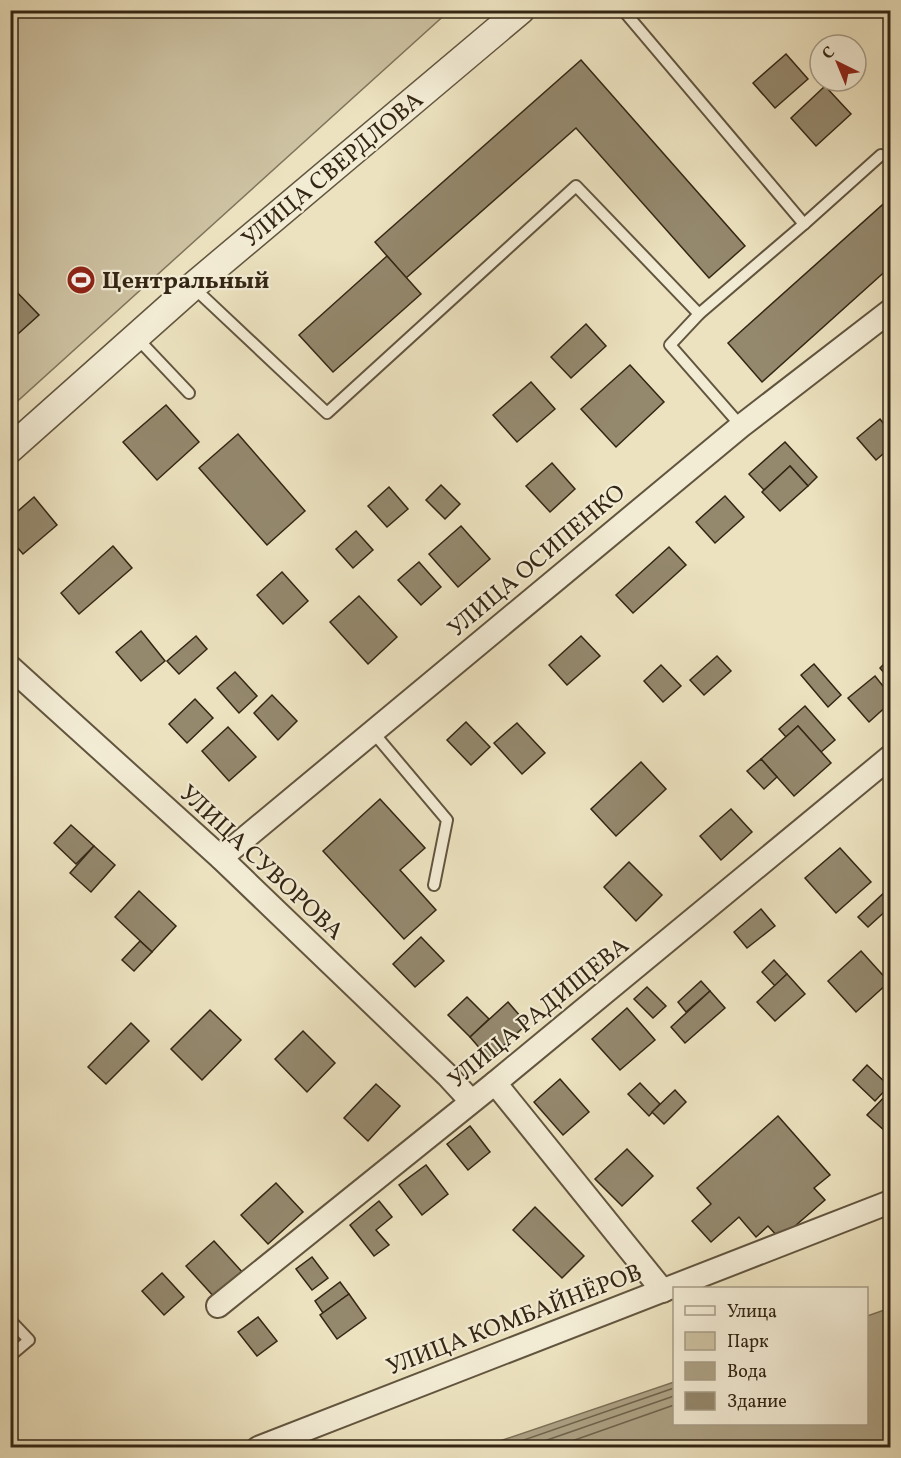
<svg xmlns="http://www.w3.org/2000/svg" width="901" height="1458" viewBox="0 0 901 1458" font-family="Vollkorn,serif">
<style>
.green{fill:#cdc2a2;stroke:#80745b;stroke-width:1.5}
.water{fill:#ada285;stroke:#7d7058;stroke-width:1.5}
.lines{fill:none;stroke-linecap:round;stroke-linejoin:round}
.shore{stroke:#70644c;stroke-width:1.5}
.building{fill:#94886d;stroke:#342614;stroke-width:1.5}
.service-casing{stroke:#62553f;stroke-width:14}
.minor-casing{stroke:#62553f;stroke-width:26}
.tertiary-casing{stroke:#62553f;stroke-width:30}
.service{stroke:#f3ecd5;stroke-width:10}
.minor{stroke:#f3ecd5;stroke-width:22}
.tertiary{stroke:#f3ecd5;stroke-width:27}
.labels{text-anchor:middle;stroke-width:4.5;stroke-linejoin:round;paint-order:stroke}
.street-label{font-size:24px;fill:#342614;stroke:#f3ecd5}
.poi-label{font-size:24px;font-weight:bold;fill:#342614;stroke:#f3ecd5;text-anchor:start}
</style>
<rect width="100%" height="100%" fill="#ece2bf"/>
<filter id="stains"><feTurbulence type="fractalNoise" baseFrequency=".00333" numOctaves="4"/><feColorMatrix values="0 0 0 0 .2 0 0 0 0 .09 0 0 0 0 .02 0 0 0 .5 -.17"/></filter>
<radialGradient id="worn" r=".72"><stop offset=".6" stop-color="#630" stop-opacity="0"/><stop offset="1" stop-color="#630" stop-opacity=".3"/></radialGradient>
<polygon class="green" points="11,11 449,11 11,407 10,152 14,149 10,145"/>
<polygon class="water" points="890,1308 890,1447 482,1447 674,1382 674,1424 866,1424 867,1316"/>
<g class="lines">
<g class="shore">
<polyline points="501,1448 674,1388"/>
<polyline points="524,1448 674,1396"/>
<polyline points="552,1448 674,1405"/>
</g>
</g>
<g class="building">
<polygon points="786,54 808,79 775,108 753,83"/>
<polygon points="581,60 745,246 709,278 576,128 406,278 375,242"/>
<polygon points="825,86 851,114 816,146 791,118"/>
<polygon points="890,198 890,267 762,382 728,343"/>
<polygon points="387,256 421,294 333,372 299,335"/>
<polygon points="10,285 39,315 10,341"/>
<polygon points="586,324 606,346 571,378 551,357"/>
<polygon points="630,365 664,402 616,447 581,409"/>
<polygon points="531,382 555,409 517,442 493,415"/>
<polygon points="166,405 199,442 157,480 123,442"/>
<polygon points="880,419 890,432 890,448 876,460 857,438"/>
<polygon points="238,434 305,511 267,545 199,468"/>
<polygon points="785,442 817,477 808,486 790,466 764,490 749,474"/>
<polygon points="552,463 575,489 550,512 526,486"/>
<polygon points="790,466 808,486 780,511 762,492"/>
<polygon points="441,485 460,504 445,519 426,500"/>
<polygon points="389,487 408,509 387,527 368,506"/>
<polygon points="725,496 744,517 715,543 696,522"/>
<polygon points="34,497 57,525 23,554 10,539 10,518"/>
<polygon points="461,526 490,559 458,587 429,554"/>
<polygon points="356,531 373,550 353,568 336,549"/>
<polygon points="113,546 132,568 79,614 61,593"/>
<polygon points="669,547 686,565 633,613 616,595"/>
<polygon points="419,562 441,587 421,605 398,580"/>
<polygon points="282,572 308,601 283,624 257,595"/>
<polygon points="359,596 397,637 368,664 330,622"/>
<polygon points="141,631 165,661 141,681 116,652"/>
<polygon points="196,636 207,649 179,674 167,661"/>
<polygon points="581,636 600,656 567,685 549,665"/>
<polygon points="717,656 731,671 704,695 690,680"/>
<polygon points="890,658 890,680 880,668"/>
<polygon points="814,664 841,695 828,707 801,675"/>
<polygon points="661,665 681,686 663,702 644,681"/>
<polygon points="235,672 257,696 239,713 217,688"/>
<polygon points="875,676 890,695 890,703 869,722 848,698"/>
<polygon points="272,695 297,721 278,740 254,713"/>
<polygon points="195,699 213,718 187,743 169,724"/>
<polygon points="805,706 835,740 821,752 798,726 786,737 779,729"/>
<polygon points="466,722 490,747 471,765 447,740"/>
<polygon points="517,723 545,753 522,774 494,743"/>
<polygon points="798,726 831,763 794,796 761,759"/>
<polygon points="228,727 256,757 229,781 202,751"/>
<polygon points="761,759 777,777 764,789 747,771"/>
<polygon points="641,762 666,789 616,836 591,809"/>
<polygon points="380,799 425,848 400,870 436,910 404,939 323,851"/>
<polygon points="731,809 752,832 721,860 700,836"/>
<polygon points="71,825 94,846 76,864 54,843"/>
<polygon points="94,846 115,865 91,892 70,873"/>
<polygon points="840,848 871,882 836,913 805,878"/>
<polygon points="629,862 662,895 636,921 604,887"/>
<polygon points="887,890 890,895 890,907 868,927 858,917"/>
<polygon points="139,891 176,926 152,952 115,917"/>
<polygon points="761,909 775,926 747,948 734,932"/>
<polygon points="421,937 444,961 415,987 393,964"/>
<polygon points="140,941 152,952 134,971 122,960"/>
<polygon points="861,951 889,982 856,1012 828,981"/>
<polygon points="774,960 787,974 775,986 762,972"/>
<polygon points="787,974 805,994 775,1021 757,1002"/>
<polygon points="701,981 710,991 686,1012 678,1002"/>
<polygon points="647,987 666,1006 653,1018 634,999"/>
<polygon points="710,991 725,1008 685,1043 671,1027"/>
<polygon points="467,997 489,1019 470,1037 448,1015"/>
<polygon points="508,1002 527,1024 489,1059 470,1037"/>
<polygon points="627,1008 655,1040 620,1070 592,1039"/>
<polygon points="210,1010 241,1040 202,1080 171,1049"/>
<polygon points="131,1023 149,1041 106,1084 88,1067"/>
<polygon points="303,1031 335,1063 307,1092 275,1059"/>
<polygon points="867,1065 889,1086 875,1101 853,1080"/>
<polygon points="560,1079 589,1112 563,1135 534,1102"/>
<polygon points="640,1083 660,1104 649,1116 628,1094"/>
<polygon points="376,1084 400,1106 368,1141 344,1118"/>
<polygon points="675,1090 686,1102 664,1124 652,1112"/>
<polygon points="890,1091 890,1127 886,1132 867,1115"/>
<polygon points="778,1116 830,1175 814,1188 825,1200 780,1239 768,1226 756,1237 739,1217 711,1242 692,1221 711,1204 697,1188"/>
<polygon points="470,1126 490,1152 468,1170 447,1144"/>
<polygon points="627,1149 653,1176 622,1206 595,1179"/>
<polygon points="426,1165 448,1194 422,1215 399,1185"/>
<polygon points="276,1183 303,1212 268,1244 241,1215"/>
<polygon points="379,1201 392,1217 376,1230 389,1245 374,1256 350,1225"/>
<polygon points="535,1207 584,1256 562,1278 513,1230"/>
<polygon points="214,1241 244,1274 216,1299 186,1266"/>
<polygon points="312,1257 328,1278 312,1290 296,1269"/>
<polygon points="162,1273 184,1297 164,1315 142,1291"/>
<polygon points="340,1282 349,1294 323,1313 315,1301"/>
<polygon points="349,1294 366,1318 337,1339 320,1315"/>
<polygon points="258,1317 277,1341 257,1356 238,1332"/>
</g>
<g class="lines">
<g class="service-casing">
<g id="service">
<polyline points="623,10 804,224 699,314 670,345 741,426"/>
<polyline points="804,224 881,155"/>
<polyline points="193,287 327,413 576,186 699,314"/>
<polyline points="136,337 189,393"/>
<polyline points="372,731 447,820 434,885"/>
<polyline points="10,1320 29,1340 10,1356"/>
</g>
</g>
<g class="minor-casing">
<g id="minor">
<polyline points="10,667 221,858 447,1075 471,1101"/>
<polyline points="221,858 741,426 890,311"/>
<polyline points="495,1083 663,1291"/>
<polyline points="218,1306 495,1083 890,757"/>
<polyline points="258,1448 890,1202"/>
</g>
</g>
<g class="tertiary-casing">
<polyline id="tertiary" points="10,449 192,287 521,10"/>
</g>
<use href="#service" class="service"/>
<use href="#minor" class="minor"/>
<use href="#tertiary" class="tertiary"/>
</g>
<defs>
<g id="stadium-disc" transform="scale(1.5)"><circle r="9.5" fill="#8f2418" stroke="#f3ecd5"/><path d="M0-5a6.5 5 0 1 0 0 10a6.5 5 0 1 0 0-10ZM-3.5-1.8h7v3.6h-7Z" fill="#fff"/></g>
</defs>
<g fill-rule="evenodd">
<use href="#stadium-disc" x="81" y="280"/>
</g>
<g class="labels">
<g class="street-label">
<text transform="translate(332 169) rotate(-40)" y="8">УЛИЦА СВЕРДЛОВА</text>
<text transform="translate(536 560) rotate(-40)" y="8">УЛИЦА ОСИПЕНКО</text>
<text transform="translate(262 862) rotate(43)" y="8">УЛИЦА СУВОРОВА</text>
<text transform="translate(538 1012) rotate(-39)" y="8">УЛИЦА РАДИЩЕВА</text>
<text transform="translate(514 1319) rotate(-21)" y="8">УЛИЦА КОМБАЙНЁРОВ</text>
</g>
<g class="poi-label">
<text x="102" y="288">Центральный</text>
</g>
</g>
<rect width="901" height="1458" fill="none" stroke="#ece2bf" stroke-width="36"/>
<rect x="12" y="12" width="877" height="1434" fill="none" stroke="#342614" stroke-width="3"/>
<rect x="18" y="18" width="865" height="1422" fill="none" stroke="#342614" stroke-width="1.5"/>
<rect x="673" y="1287" width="195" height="138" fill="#f3ecd5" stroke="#a79d88" stroke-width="1.5"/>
<rect x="685" y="1306" width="30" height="9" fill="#f3ecd5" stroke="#a79d88" stroke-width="1.5"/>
<text x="727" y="1317" font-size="18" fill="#342614">Улица</text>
<rect x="685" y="1332" width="30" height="18" fill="#cdc2a2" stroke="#a79d88" stroke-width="1.5"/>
<text x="727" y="1347" font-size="18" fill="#342614">Парк</text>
<rect x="685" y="1362" width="30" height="18" fill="#ada285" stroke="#a79d88" stroke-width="1.5"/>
<text x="727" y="1377" font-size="18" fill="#342614">Вода</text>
<rect x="685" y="1392" width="30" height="18" fill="#94886d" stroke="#a79d88" stroke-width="1.5"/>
<text x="727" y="1407" font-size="18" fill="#342614">Здание</text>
<g transform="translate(838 63) rotate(317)"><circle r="28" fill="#f3ecd5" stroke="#a79d88" stroke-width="1.5"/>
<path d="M0-4.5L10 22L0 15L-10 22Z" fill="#8f2418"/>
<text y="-9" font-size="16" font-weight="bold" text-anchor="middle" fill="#342614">С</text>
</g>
<rect width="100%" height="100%" filter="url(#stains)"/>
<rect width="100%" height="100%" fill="url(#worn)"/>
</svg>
